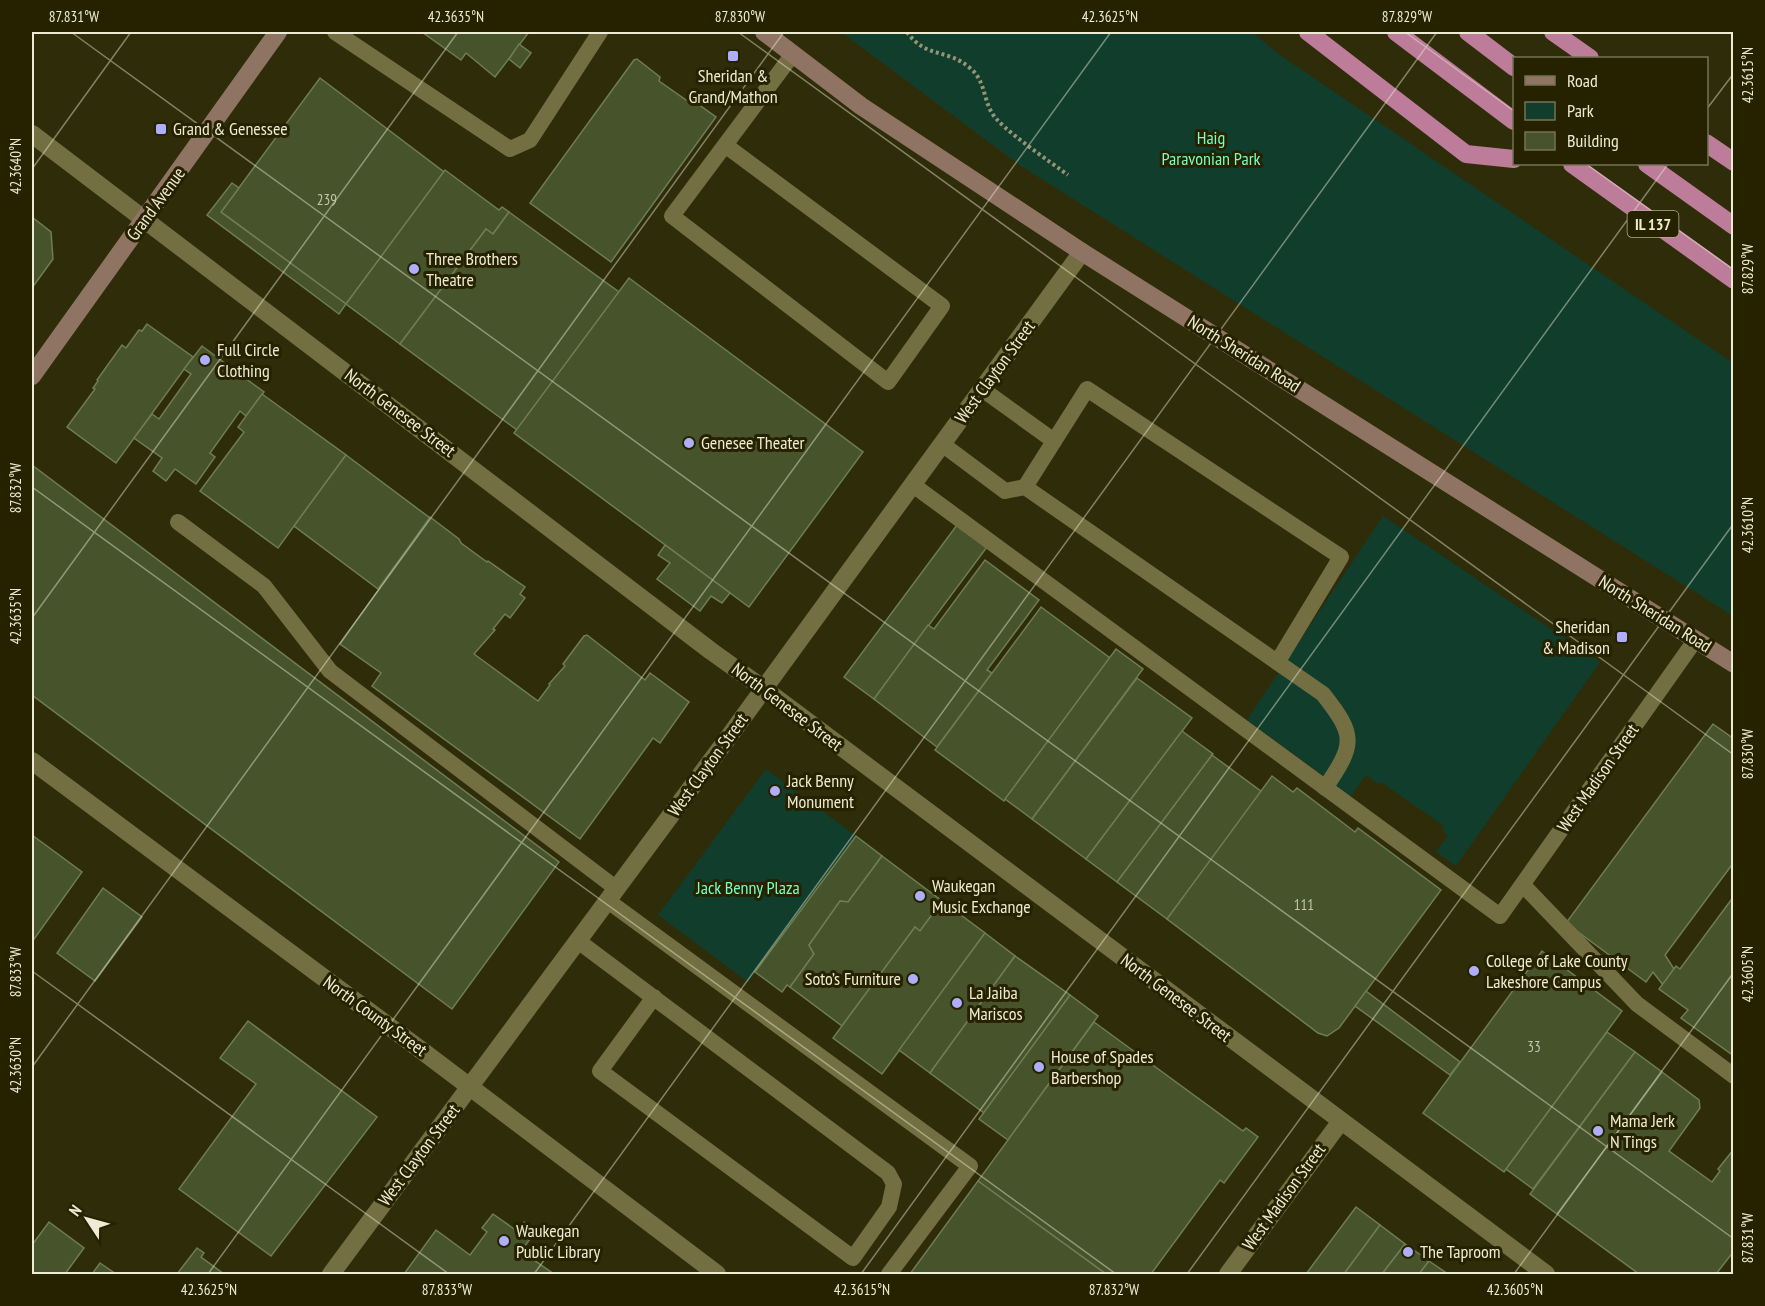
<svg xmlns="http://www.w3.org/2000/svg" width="1765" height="1306" viewBox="0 0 1765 1306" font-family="'PT Sans Narrow',sans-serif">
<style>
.green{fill:#113e2c}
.building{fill:#47542b;stroke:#6f7d52;stroke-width:1.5}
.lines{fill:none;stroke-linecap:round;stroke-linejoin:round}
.path{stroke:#969477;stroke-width:4;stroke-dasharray:3 3;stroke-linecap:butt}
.service{stroke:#736f42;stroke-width:16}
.minor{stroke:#736f42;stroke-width:18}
.tertiary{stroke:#736f42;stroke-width:18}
.secondary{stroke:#8f7463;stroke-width:18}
.trunk{stroke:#bc7c9a;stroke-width:18}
.ticks{fill:none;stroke:#edebd3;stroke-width:1.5;stroke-opacity:0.45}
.poi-dot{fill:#aeaefb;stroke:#262200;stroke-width:2}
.labels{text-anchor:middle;stroke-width:6;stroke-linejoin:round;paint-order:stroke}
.number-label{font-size:15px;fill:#c4c5a9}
.shield{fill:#262200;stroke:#b1af94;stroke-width:1.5}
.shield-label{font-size:16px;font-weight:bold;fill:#edebd3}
.poi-label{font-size:18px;fill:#edebd3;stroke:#262200;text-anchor:start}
.park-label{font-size:18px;fill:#78fec5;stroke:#262200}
.street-label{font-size:18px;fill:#edebd3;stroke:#262200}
.neatline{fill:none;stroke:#edebd3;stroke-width:2}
.ticks-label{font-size:15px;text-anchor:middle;fill:#edebd3}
</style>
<rect width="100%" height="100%" fill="#2f2c09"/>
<g class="green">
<polygon points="841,32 1252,32 1280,55 1733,363 1733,616 1021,166"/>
<polygon points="1383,516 1600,662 1456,866 1436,852 1448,836 1442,830 1444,826 1381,782 1378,784 1366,775 1348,800 1321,774 1247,720"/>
<polygon points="766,769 856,836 748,982 658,915"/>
</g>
<g class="building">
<polygon points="422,32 529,32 495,77 466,53 461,60"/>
<polygon points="519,44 531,53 520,68 509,59"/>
<polygon points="637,59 660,77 659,81 689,102 692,100 716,117 611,262 530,203 634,60"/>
<polygon points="320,78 444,172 346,304 221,212"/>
<polygon points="445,170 499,210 502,207 509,212 493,234 486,229 400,344 346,304"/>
<polygon points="232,183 239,188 221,212 346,304 339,314 207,215"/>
<polygon points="509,212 619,292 517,430 400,344 486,229 493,234"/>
<polygon points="32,217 51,232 53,259 32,288"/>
<polygon points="629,278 863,452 749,607 514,433"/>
<polygon points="147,324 193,357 116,463 67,427 95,389 93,388 98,381 97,380 122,345 126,348 139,330 142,331"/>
<polygon points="202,346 264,392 246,416 240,411 210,453 215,457 196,484 175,469 166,481 153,471 162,458 134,438 152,414 159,419 191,374 184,369"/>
<polygon points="262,394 346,455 278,548 200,491 244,432 238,427"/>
<polygon points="346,455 430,518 378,589 294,526"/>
<polygon points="32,465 559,862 452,1009 32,695"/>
<polygon points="430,517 459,539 461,543 487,562 488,561 525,587 520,594 525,598 510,618 505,614 493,629 495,630 474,654 538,701 550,685 549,684 565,666 563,664 584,636 587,635 645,680 650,673 689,702 660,743 653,738 580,839 372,686 381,673 340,644"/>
<polygon points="957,525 987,547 874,699 844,677"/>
<polygon points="665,545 730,593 722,603 711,596 700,611 657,579 670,563 658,555"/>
<polygon points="985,560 1039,600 987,670 992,673 937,747 874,699 928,625 934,629"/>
<polygon points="1041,607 1110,658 1004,801 935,750"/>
<polygon points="1116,649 1143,669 1032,819 1005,799"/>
<polygon points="1137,678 1192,718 1086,859 1032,819"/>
<polygon points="1713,724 1734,739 1734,862 1665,955 1674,969 1663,985 1653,972 1646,982 1566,923"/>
<polygon points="1182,731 1213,754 1117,882 1086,859"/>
<polygon points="1212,755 1262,792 1167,919 1117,882"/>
<polygon points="1272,776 1293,792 1297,788 1355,832 1358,828 1441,890 1339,1028 1327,1036 1318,1033 1167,919"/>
<polygon points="32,835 82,872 32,942"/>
<polygon points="856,836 882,856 848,902 840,901 809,945 814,954 790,987 787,985 782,992 755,972"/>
<polygon points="882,856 942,901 920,931 915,927 842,1026 790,987 814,954 809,945 840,901 848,902"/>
<polygon points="103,888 142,917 95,981 57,953"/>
<polygon points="1734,896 1734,1056 1681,1018 1688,1010 1659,989 1676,966 1680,969"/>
<polygon points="942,901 985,933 882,1074 833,1038 915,927 920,931"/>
<polygon points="985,933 1015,956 930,1073 899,1050"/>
<polygon points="1542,951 1622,1011 1504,1172 1423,1113"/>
<polygon points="1015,956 1070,995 984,1113 930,1073"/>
<polygon points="1366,991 1460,1062 1450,1075 1355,1006"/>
<polygon points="1070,995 1098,1016 1008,1140 979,1119"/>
<polygon points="248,1021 377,1117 271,1256 179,1189 256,1084 220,1058"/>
<polygon points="1094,1022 1243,1131 1246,1128 1258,1137 1224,1183 1220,1180 1151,1274 1106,1274 978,1181"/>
<polygon points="1607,1032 1635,1052 1533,1189 1506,1169"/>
<polygon points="1635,1052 1662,1072 1557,1214 1530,1194"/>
<polygon points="1662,1072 1699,1100 1700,1108 1669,1151 1712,1182 1720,1171 1718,1169 1734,1149 1734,1251 1716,1274 1639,1274 1557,1214"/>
<polygon points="978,1181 1106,1274 910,1274"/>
<polygon points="1356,1207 1380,1225 1344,1274 1306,1274"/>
<polygon points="493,1214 517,1231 524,1222 536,1231 521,1251 554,1274 404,1274 436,1230 470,1255 487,1232 482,1228"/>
<polygon points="49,1222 84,1248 65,1274 32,1274 32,1245"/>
<polygon points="1380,1225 1405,1244 1382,1274 1344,1274"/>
<polygon points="1405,1244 1429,1261 1419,1274 1382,1274"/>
<polygon points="197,1248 204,1253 201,1257 224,1274 177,1274"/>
<polygon points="1429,1261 1448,1274 1419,1274"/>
<polygon points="100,1263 116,1274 92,1274"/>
</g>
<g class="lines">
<path class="path" d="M907 32C926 59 947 48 970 68 985 80 983 98 992 113 1000 128 1052 163 1068 175"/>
<g class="service">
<polyline points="335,32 510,149 530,140 600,32"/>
<polyline points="725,145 942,306 888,382 672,216 793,54"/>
<polyline points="982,389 1054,441"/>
<polyline points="942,444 1005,491 1025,487"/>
<polyline points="913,485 1500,916 1696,639"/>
<polyline points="178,522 264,586 330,671 617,889"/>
<path d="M1278 661 1341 557 1087 389 1025 487 1323 694C1356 736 1355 744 1325 788"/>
<polyline points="1523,885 1637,1004 1734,1076"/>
<polyline points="608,901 970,1166 889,1274"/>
<polyline points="578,941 888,1173 894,1184 889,1207 853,1258 600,1071 654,997"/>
</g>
<g class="minor">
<polyline points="764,689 1546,1274"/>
<polyline points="32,761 425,1053 717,1274"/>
<polyline points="331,1274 725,742 1082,252"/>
<polyline points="1228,1274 1341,1121"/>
</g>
<polyline class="tertiary" points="32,134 711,651 764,689"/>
<g class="secondary">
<polyline points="764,32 861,106 1082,252 1734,664"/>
<polyline points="32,376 278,32"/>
</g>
<g class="trunk">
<polyline points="1308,32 1466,154 1514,159"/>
<polyline points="1396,32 1514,121"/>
<polyline points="1468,32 1514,67"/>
<polyline points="1553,32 1590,58"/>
<polyline points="1706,143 1734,162"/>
<polyline points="1572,164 1734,280"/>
<polyline points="1647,164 1734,226"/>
</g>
</g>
<path class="ticks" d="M71 32 1734 1239M738 32 1734 755M1405 32 1514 111M1706 110 1734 73M1586 164 1734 270M32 169 131 32M32 487 1116 1274M32 618 458 32M32 971 449 1274M32 1067 784 32M208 1274 1111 32M534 1274 1437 32M861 1274 1668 164M1187 1274 1734 523M1514 1274 1734 972"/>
<g class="poi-dot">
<rect x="727" y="50" width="12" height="12" rx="3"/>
<rect x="155" y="123" width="12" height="12" rx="3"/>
<circle cx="414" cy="269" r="6"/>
<circle cx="205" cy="360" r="6"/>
<circle cx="689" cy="443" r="6"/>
<rect x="1616" y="631" width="12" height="12" rx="3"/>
<circle cx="775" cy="791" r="6"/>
<circle cx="920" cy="896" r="6"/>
<circle cx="1474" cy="971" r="6"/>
<circle cx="913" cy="979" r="6"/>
<circle cx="957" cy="1003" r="6"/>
<circle cx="1039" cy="1067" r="6"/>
<circle cx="1598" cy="1131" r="6"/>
<circle cx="504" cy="1241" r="6"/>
<circle cx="1408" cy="1252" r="6"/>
</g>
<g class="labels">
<g class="number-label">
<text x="327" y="205">239</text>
<text x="1304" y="910">111</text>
<text x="1534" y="1052">33</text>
</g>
<rect class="shield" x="1627.5" y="211" width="51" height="26" rx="4.5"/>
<g class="shield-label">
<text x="1653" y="230">IL 137</text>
</g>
<g class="poi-label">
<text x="733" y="82" text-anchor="middle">Sheridan &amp;<tspan x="733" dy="21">Grand/Mathon</tspan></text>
<text x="173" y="135">Grand &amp; Genessee</text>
<text x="426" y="265">Three Brothers<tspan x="426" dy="21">Theatre</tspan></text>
<text x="217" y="356">Full Circle<tspan x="217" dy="21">Clothing</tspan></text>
<text x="701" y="449">Genesee Theater</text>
<text x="1610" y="633" text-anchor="end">Sheridan<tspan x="1610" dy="21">&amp; Madison</tspan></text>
<text x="787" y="787">Jack Benny<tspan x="787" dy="21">Monument</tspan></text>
<text x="932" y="892">Waukegan<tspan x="932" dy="21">Music Exchange</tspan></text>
<text x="1486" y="967">College of Lake County<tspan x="1486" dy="21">Lakeshore Campus</tspan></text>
<text x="901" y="985" text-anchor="end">Soto’s Furniture</text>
<text x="969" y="999">La Jaiba<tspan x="969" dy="21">Mariscos</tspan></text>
<text x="1051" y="1063">House of Spades<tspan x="1051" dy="21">Barbershop</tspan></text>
<text x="1610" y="1127">Mama Jerk<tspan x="1610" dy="21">N Tings</tspan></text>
<text x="516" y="1237">Waukegan<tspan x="516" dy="21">Public Library</tspan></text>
<text x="1420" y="1258">The Taproom</text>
</g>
<g class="park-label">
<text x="1211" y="144">Haig<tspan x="1211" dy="21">Paravonian Park</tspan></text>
<text x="748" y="894">Jack Benny Plaza</text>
</g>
<g class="street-label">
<text transform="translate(156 204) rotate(-54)" y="6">Grand Avenue</text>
<text transform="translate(1244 354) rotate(32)" y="6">North Sheridan Road</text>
<text transform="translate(995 372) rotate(-54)" y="6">West Clayton Street</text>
<text transform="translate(400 413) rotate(37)" y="6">North Genesee Street</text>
<text transform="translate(1655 614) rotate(32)" y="6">North Sheridan Road</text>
<text transform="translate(787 707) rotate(37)" y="6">North Genesee Street</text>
<text transform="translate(708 765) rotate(-54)" y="6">West Clayton Street</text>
<text transform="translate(1598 778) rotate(-55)" y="6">West Madison Street</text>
<text transform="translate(1176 998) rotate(37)" y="6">North Genesee Street</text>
<text transform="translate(375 1016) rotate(36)" y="6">North County Street</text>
<text transform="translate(419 1155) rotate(-53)" y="6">West Clayton Street</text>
<text transform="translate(1284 1197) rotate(-54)" y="6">West Madison Street</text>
</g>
</g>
<rect width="1765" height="1306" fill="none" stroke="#262200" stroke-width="66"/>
<rect x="1513" y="57" width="195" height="108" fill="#262200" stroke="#767254" stroke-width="1.5"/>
<rect x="1525" y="76" width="30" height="9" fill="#8f7463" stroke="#767254" stroke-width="1.5"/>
<text x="1567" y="87" font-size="18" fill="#edebd3">Road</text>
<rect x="1525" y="102" width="30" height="18" fill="#113e2c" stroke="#767254" stroke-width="1.5"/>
<text x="1567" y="117" font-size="18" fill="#edebd3">Park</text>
<rect x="1525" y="132" width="30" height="18" fill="#47542b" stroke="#767254" stroke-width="1.5"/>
<text x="1567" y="147" font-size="18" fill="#edebd3">Building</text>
<g transform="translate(87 1219) rotate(306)" stroke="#262200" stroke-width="4.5" paint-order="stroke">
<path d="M0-4.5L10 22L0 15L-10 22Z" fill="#edebd3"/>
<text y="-9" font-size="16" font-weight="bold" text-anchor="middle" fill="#edebd3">N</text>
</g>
<rect x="33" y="33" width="1699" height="1240" class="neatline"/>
<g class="ticks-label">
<text x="74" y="22">87.831°W</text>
<text x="456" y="22">42.3635°N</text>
<text x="740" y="22">87.830°W</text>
<text x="1110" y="22">42.3625°N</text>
<text x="1407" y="22">87.829°W</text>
<text transform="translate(1748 75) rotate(-90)" y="5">42.3615°N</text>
<text transform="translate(16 166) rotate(-90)" y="5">42.3640°N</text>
<text transform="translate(1748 269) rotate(-90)" y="5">87.829°W</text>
<text transform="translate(16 488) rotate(-90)" y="5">87.832°W</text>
<text transform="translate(1748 525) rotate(-90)" y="5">42.3610°N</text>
<text transform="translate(16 616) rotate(-90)" y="5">42.3635°N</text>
<text transform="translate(1748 754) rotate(-90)" y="5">87.830°W</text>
<text transform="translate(16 972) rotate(-90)" y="5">87.833°W</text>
<text transform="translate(1748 974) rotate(-90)" y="5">42.3605°N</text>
<text transform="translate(16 1065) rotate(-90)" y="5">42.3630°N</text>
<text transform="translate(1748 1238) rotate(-90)" y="5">87.831°W</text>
<text x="209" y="1295">42.3625°N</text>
<text x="447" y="1295">87.833°W</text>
<text x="862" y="1295">42.3615°N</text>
<text x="1114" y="1295">87.832°W</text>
<text x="1515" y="1295">42.3605°N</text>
</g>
</svg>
